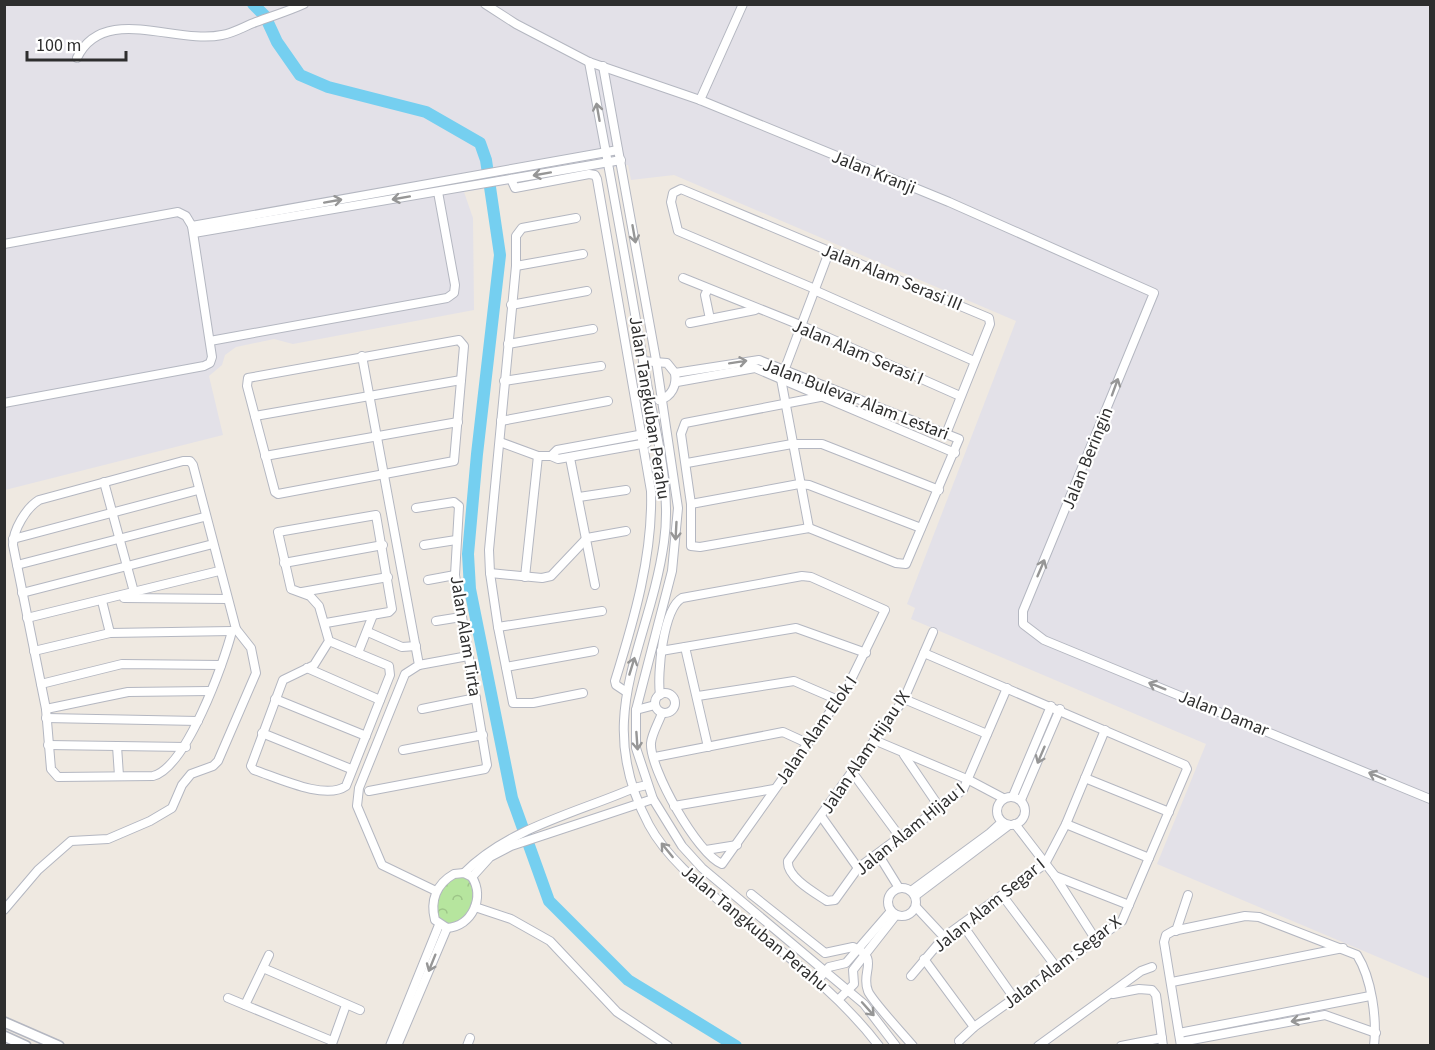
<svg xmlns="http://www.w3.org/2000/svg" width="1435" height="1050" viewBox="0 0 1435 1050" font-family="'Source Sans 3',sans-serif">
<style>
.industrial{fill:#e3e1e8}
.forest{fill:url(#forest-crowns)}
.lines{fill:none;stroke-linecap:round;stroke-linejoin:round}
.river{stroke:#75cff0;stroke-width:12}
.minor-casing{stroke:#b4b7c1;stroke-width:10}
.tertiary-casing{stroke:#b4b7c1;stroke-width:12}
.minor{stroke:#fff;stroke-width:8}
.tertiary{stroke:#fff;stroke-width:9}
.oneway{stroke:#969696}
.labels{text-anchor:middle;stroke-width:4.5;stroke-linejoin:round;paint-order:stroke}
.street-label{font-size:18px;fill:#2e2e2e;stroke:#fff}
</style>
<defs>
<pattern id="forest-crowns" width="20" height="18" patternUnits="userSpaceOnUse" patternTransform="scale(1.5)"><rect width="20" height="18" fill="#b6e59e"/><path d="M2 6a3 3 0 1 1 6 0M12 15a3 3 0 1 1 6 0" fill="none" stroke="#9dc588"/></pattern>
</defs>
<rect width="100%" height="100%" fill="#efe9e1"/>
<polygon class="industrial" points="5,5 1430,5 1430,979 1157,864 1206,744 911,619 915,608 907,604 1016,321 674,175 631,180 628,165 464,192 473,218 474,310 293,344 274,339 236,347 225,355 222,365 209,376 223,435 5,490"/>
<path class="forest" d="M454 875 472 877C480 899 475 918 452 927L436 920 437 891Z"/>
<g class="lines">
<polyline class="river" points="253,4 265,16 277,42 300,75 328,87 426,112 480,143 486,160 500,255 477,454 468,554 470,589 512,798 549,901 628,980 736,1046"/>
<g class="minor-casing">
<g id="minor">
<polyline points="485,4 516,24 589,62 700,100 949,202 1154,293 1023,611 1023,624 1044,640 1430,799"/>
<path d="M77 58C103 3 176 45 222 35 234 33 245 26 256 22 272 16 289 11 304 4"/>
<path d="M589 62C609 167 628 272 646 378 655 430 672 488 664 542 649 648 591 716 649 825 668 860 703 887 733 912 785 955 838 992 879 1046"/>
<polyline points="603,66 656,360 678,508 672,571 636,710 636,748 653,799 682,846 702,868 864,1004 896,1046"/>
<polyline points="700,100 743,4"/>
<path d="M511 179 515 188 589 174 595 175 597 179 651 491C653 555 634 620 615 681L616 685 625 691"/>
<polyline points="576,218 522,228 516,236 516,266 489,550 490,573 498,627 513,703 533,703 583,693"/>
<polyline points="192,226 618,150"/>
<polyline points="194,233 621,160"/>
<polyline points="4,244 178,212 186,216 192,226 212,357 210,363 204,366 4,403"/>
<polyline points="516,266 583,254"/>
<polyline points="683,278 800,325 960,396"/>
<polyline points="708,289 705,295 710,319"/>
<polyline points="815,289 678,231 671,202 673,193 681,189 989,318 990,324 946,434"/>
<polyline points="814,290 974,361"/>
<polyline points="511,305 587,291"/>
<polyline points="690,323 755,310"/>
<polygon points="459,340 464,346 454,461 278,494 275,492 247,386 248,378"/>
<polyline points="210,341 447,298 454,293 455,285 438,192"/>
<polyline points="508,344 593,329"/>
<polyline points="362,356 419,665 405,674 359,788 357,806 382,865 436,891"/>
<path d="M643 361 667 363 675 373C677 385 672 397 659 400"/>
<polyline points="675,373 759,360 959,439 906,564 896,563 809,528 700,547 691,546 691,504 681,434 685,423 820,397"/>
<polyline points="504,381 601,366"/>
<polyline points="677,382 755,368 955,453"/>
<polyline points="255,416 461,380"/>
<polyline points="501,421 608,401"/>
<polyline points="500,442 538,456 551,456 558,459 647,443"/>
<polyline points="265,456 458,422"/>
<polyline points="551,456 557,450 655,432"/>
<polyline points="570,458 595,585"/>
<path d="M183 461H190L193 465 236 629 232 631C224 663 186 768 153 776L58 777 51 769 46 709 13 545C13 530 26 508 39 500Z"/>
<polyline points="687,463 792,444 822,444 939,490"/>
<polyline points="104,482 134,592"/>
<polyline points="579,497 626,490"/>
<polyline points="691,504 799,484 809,485 921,528"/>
<polyline points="809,528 781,379 829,252"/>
<polyline points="13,539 198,490"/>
<polyline points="424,545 456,540"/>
<polyline points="284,563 383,545"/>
<polyline points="17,565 204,517"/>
<polyline points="490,573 542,578 551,576 587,538 626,531"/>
<polyline points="525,577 538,456"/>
<polyline points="428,580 455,575"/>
<polyline points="302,592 388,577"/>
<polyline points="22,593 213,544"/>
<polyline points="124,598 227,599"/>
<polyline points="102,601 110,633"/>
<polyline points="27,618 219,571"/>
<polyline points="436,621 461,617"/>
<path d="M326 623 389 612 392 609 376 515 278 532 291 589 310 596 319 606 329 641 314 665 283 680 251 766 254 770C276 777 325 801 346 786L390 675 389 666 329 641"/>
<polyline points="498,627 602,611"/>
<polyline points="368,632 402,647 416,646"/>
<path d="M933 632 904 699 788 861C786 877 815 893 827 901L835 900 858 868 963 790 1007 688"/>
<polyline points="685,647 708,747"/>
<polyline points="34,651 110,633 232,631"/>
<polyline points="661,651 796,628 866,653"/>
<polyline points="358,653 373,615"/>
<polyline points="924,653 1185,765 1187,769 1122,921 974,1027 959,1041"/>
<polyline points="419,665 468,656"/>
<polyline points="506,667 594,651"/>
<polyline points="307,668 380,700"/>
<polyline points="41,684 122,664 221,665"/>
<circle cx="665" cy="703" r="10"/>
<path d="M660 695C657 674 663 609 682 598L802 576 811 577 885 610 847 688 722 864C698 855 649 768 651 743 652 733 659 722 662 713"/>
<polyline points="698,696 794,681 838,700"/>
<polyline points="275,699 366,736"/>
<polyline points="904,699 987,734"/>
<polyline points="46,709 128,692 209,691"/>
<polyline points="422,709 476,698"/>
<polyline points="636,710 655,705"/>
<polyline points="46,718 198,721"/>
<polyline points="262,733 351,769"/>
<polyline points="874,740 969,780 1003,798"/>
<polyline points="48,745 186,747"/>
<polyline points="117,746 119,776"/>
<polyline points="403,750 483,735"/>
<polyline points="904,755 940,808"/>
<polyline points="655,757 783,732 807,743"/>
<polyline points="852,772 900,837"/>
<polyline points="1085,778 1169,812"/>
<polyline points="369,791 485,769 487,765 455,575 459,506 454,502 416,508"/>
<polyline points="1013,796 1051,706"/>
<circle cx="1011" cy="811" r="14"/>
<polyline points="1021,800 1060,709"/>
<polyline points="674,806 774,789"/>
<polyline points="821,816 858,868"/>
<polyline points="1015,824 1055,876 1096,940"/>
<polyline points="1066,824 1149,858"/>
<polyline points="706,850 737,845"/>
<polyline points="878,854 899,888"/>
<path d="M464 873C509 828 576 813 634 788L647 785"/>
<path d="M454 874 464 873 472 877C485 898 472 926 447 928L435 920C430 901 436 884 454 874Z"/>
<polyline points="1055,876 1129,905"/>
<polyline points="472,877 490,857 511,846 653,799"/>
<circle cx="902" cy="902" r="14"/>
<polyline points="911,891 990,833 1002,822"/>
<path d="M751 894 825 953 853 947C881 958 860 972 868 991 872 1001 903 1034 913 1046"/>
<polyline points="1002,895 1057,968"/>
<polyline points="915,896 1009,825"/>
<polyline points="475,907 511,919 550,941 617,1012 668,1046"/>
<polyline points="916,907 944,937"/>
<polyline points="4,910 38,870 71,841 108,839 150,821 172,808 182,785 191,774 213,766 218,761 256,673 251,648 236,629"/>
<polyline points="962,924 1014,998"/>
<polyline points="1176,931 1188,895"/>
<polyline points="924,959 974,1027"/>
<polyline points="263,968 360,1010"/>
<polyline points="911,976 944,937 1045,864 1066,824 1105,730"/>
<polyline points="818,980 829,967 846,963 891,911"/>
<polyline points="1172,982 1343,948"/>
<polyline points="1113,994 1139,989 1152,990 1156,995 1163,1046"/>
<polyline points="228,998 332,1041"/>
<polyline points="839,999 854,984 853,970 896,915"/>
<polyline points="245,1005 269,955"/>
<polyline points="1179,1033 1370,996"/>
<polyline points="1181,1042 1325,1015 1376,1033"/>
<polyline points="332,1044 346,1005"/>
<polyline points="390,1046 439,925"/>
<polyline points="397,1046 447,928"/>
<polyline points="467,1046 470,1038"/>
<polyline points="1038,1046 1141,971 1152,967"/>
<polyline points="1121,1046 1162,1038"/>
<path d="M1181 1046 1164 942 1166 935 1173 931 1245 916 1259 917 1357 955C1372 979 1377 1019 1374 1046"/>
</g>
</g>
<g class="tertiary-casing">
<g id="tertiary">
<polyline points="4,1022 59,1046"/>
<polyline points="4,1036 26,1046"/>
</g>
</g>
<use href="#minor" class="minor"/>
<use href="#tertiary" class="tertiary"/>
</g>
<defs><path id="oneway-shaft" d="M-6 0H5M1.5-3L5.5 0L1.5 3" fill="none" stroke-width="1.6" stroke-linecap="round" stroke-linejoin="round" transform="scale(1.5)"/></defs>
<g class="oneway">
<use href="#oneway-shaft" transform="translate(598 112) rotate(-100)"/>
<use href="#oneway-shaft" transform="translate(542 174) rotate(170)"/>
<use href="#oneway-shaft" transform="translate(401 198) rotate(170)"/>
<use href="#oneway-shaft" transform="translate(333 201) rotate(-10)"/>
<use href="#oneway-shaft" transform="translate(634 234) rotate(80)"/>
<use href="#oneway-shaft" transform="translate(738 362) rotate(-9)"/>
<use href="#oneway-shaft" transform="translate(1115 387) rotate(-70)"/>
<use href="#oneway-shaft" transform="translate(676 531) rotate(93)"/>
<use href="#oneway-shaft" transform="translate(1041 568) rotate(-67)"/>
<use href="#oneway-shaft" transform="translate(632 666) rotate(-73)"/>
<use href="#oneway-shaft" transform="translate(1157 686) rotate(-158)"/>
<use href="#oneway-shaft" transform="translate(637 741) rotate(86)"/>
<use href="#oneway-shaft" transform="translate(1041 755) rotate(113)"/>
<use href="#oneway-shaft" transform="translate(1377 776) rotate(-157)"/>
<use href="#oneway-shaft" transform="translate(667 850) rotate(-129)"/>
<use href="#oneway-shaft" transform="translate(432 963) rotate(112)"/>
<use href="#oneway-shaft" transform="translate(868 1009) rotate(48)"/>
<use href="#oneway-shaft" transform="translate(1300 1020) rotate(170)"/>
</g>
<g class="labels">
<g class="street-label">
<text transform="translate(874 172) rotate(22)" y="6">Jalan Kranji</text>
<text transform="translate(892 277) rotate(22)" y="6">Jalan Alam Serasi III</text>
<text transform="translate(858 352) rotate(23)" y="6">Jalan Alam Serasi I</text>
<text transform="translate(856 399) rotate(21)" y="6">Jalan Bulevar Alam Lestari</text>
<text transform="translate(650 408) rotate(81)" y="6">Jalan Tangkuban Perahu</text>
<text transform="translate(1087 458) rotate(-68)" y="6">Jalan Beringin</text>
<text transform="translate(466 636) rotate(81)" y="6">Jalan Alam Tirta</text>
<text transform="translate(1224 713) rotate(22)" y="6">Jalan Damar</text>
<text transform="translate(816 730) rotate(-55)" y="6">Jalan Alam Elok I</text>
<text transform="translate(865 752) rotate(-56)" y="6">Jalan Alam Hijau IX</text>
<text transform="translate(910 829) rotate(-39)" y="6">Jalan Alam Hijau I</text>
<text transform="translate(989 905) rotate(-39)" y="6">Jalan Alam Segar I</text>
<text transform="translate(755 928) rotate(40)" y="6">Jalan Tangkuban Perahu</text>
<text transform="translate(1062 962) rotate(-37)" y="6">Jalan Alam Segar X</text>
</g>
</g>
<rect width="1435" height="1050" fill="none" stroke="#2e2e2e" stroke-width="12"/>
<path d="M27 51v9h99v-9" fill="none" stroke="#2e2e2e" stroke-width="3"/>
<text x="36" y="51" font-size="18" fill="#2e2e2e" stroke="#ffffff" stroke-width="4.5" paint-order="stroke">100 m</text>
</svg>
